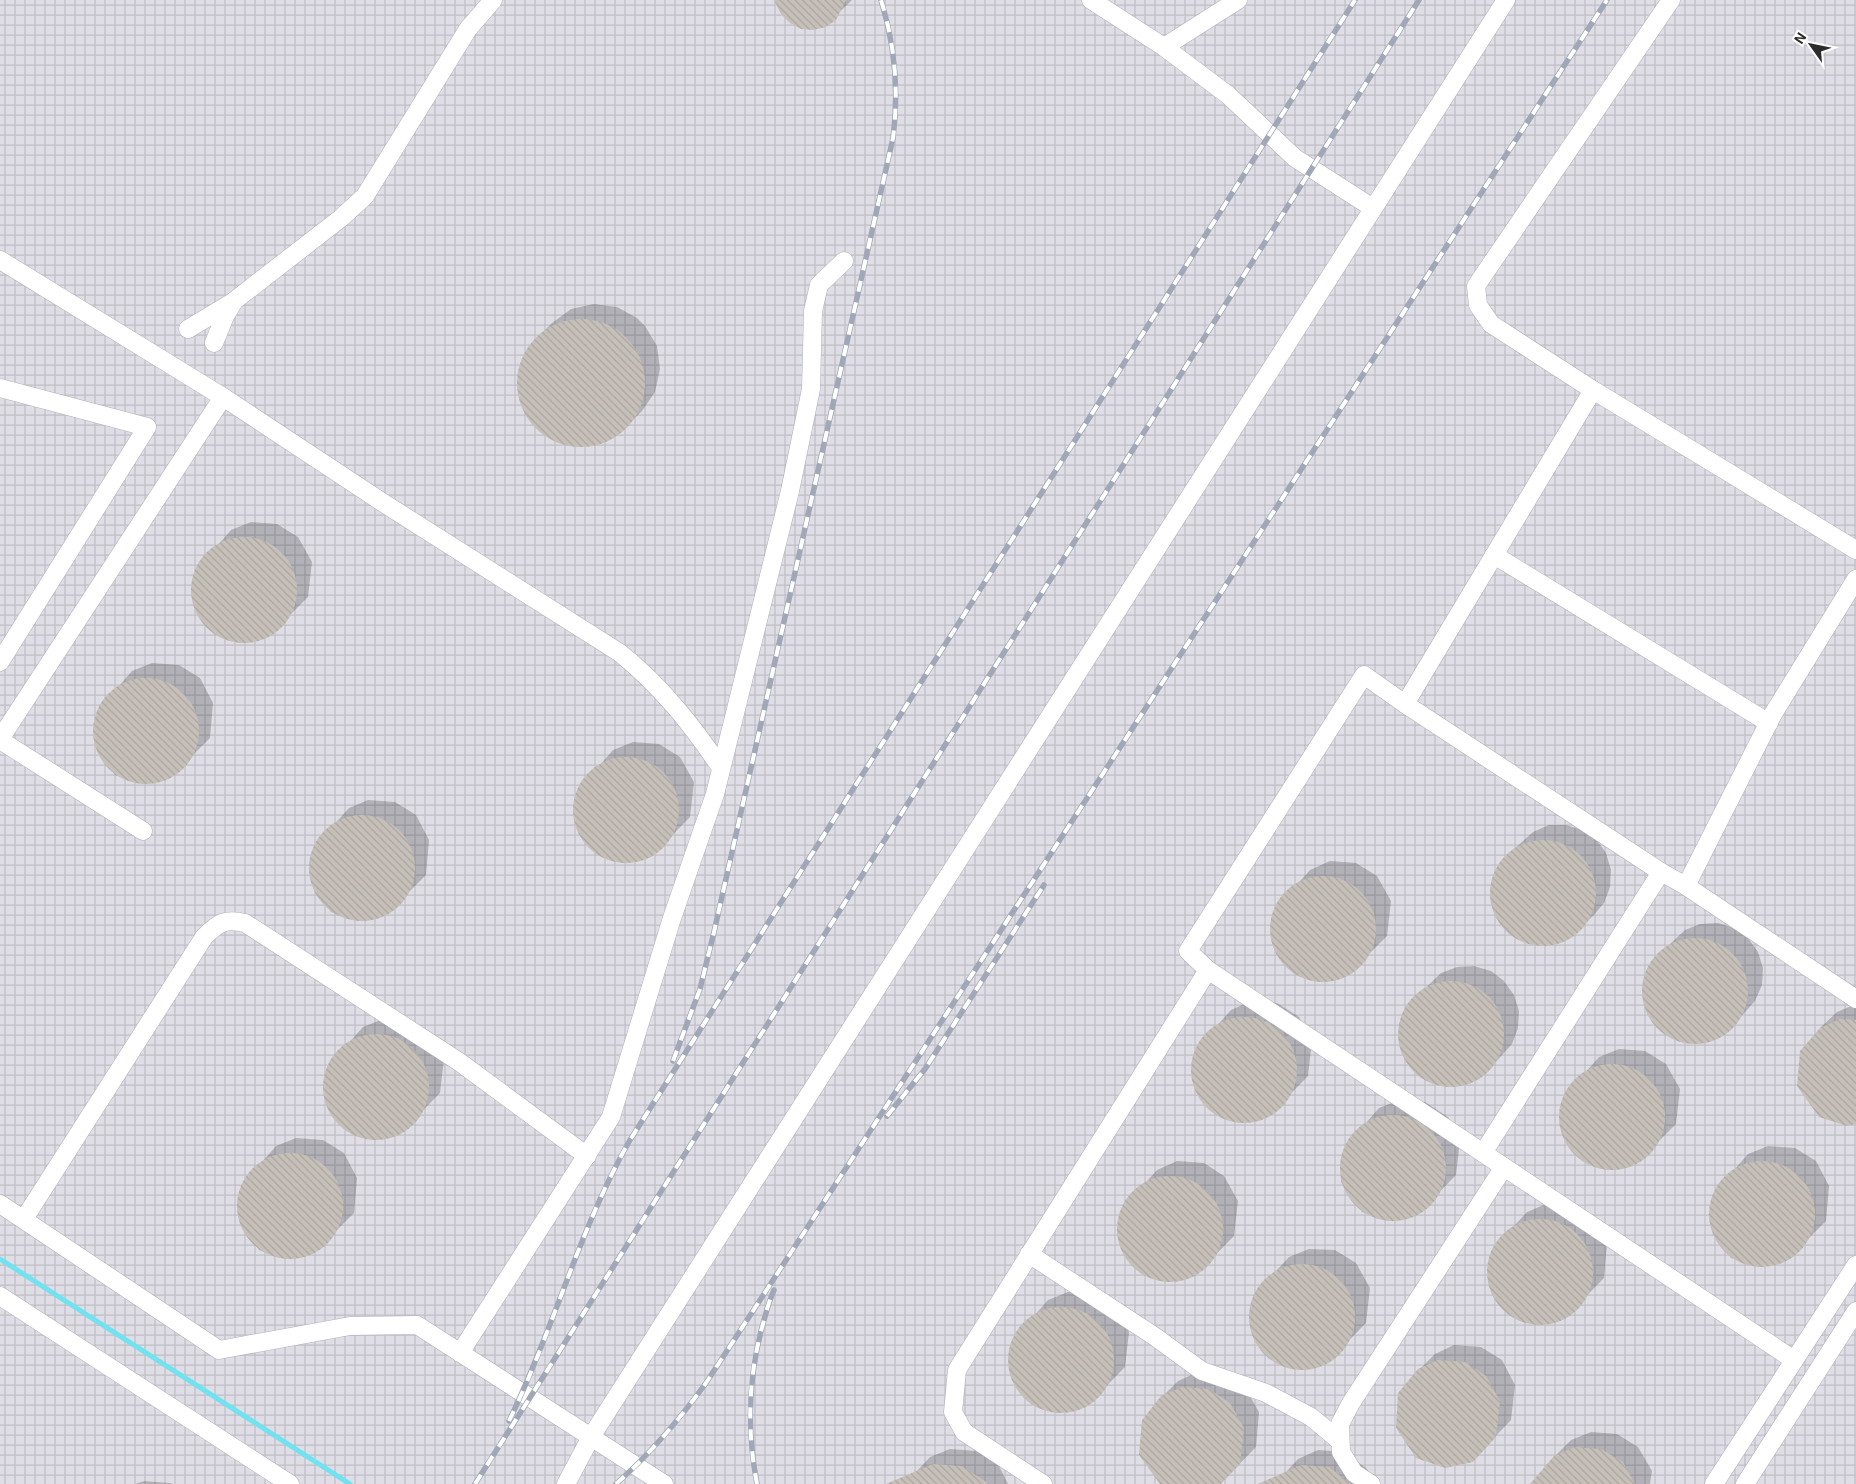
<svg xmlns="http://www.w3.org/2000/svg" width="1856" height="1484" viewBox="0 0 1856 1484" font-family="'Exo 2',sans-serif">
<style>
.industrial{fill:url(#industrial-grid)}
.shadow{fill:#0003}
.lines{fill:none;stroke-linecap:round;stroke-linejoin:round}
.stream{stroke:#71e2f0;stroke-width:5}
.building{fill:url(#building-back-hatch)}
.minor-casing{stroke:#aeb3bc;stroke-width:19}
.minor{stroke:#fff;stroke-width:18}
.rail-casing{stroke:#a0a7b6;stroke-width:5.5}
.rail{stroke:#fff;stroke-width:4;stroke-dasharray:11;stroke-linecap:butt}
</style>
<defs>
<pattern id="industrial-grid" width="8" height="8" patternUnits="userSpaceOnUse" patternTransform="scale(1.25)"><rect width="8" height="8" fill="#dfdee6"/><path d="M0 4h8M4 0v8" fill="none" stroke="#c0bfc5"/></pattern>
<pattern id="building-back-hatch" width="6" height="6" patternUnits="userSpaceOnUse" patternTransform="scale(1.25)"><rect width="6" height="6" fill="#c6c0b9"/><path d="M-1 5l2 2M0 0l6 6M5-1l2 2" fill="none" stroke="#aaa59f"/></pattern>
</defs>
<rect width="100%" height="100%" fill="#ede4de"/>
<rect class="industrial" x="0" y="0" width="1856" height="1484"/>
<g class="shadow">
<polygon points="778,0 852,0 825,26"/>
<polygon points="594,304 617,307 637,318 645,326 657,346 660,369 655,392 642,411 626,427 607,441 585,446 561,443 541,432 526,415 519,393 520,369 523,359 536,339 552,323 571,309"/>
<polygon points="251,522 277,524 298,537 312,562 308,597 268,637 241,643 214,634 193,604 196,570 231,530"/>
<polygon points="152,663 179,665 200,678 213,703 210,738 170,778 143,784 115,775 95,745 97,711 132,671"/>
<polygon points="633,742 659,744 680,757 694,782 690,817 651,857 624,863 596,854 575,824 578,790 613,750"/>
<polygon points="368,800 395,802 416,815 429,840 426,875 386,915 359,921 331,912 311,882 313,848 349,808"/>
<polygon points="1549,825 1566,825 1582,830 1596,839 1606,853 1611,870 1610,887 1604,903 1593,916 1576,932 1562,941 1545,944 1528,942 1513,935 1501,923 1493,908 1491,891 1495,874 1503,859 1533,832"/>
<polygon points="1330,861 1356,863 1377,876 1391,901 1387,936 1347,976 1320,982 1293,973 1272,943 1275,909 1310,870"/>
<polygon points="1718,923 1734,928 1748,938 1758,952 1763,968 1762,985 1755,1001 1728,1031 1714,1039 1697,1043 1680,1041 1665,1033 1652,1021 1645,1006 1643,989 1646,972 1655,958 1685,930 1700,924"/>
<polygon points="1474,966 1491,971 1504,981 1514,995 1519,1011 1518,1028 1512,1044 1485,1074 1470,1082 1453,1086 1436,1084 1421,1076 1409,1065 1402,1049 1400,1032 1403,1015 1412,1001 1441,973 1457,967"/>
<polygon points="1251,1001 1277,1003 1299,1017 1312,1041 1308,1076 1268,1117 1241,1123 1214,1113 1193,1083 1196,1049 1231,1010"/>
<polygon points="1856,1004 1856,1123 1820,1028 1837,1012"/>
<polygon points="383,1019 444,1059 440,1093 400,1134 373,1140 346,1130 325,1101 328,1066 363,1027"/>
<polygon points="1619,1049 1645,1051 1666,1064 1680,1089 1676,1124 1636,1164 1609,1170 1582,1161 1561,1131 1564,1097 1599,1057"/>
<polygon points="1399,1100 1425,1102 1448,1117 1460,1140 1456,1175 1417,1215 1390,1221 1362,1212 1341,1182 1344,1148 1379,1108"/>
<polygon points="296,1138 323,1140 344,1153 357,1178 354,1213 314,1253 287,1259 259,1250 239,1220 241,1186 276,1146"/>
<polygon points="1768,1146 1795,1148 1816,1161 1829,1186 1826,1221 1786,1261 1759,1267 1731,1258 1711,1228 1713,1194 1748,1154"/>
<polygon points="1177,1161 1204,1163 1224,1176 1238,1201 1234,1236 1195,1276 1167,1282 1140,1273 1119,1243 1122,1209 1157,1170"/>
<polygon points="1546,1204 1607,1243 1604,1278 1564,1319 1537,1325 1509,1315 1489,1285 1491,1251 1527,1212"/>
<polygon points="1309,1249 1335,1250 1356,1263 1370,1288 1366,1323 1326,1364 1299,1370 1272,1360 1251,1331 1253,1296 1289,1257"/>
<polygon points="1068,1292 1095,1294 1116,1307 1129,1332 1125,1367 1086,1407 1058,1413 1031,1404 1010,1374 1013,1340 1048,1300"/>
<polygon points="1454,1345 1481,1347 1502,1360 1515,1385 1511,1420 1488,1444 1419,1370 1435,1354"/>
<polygon points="1198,1372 1245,1387 1259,1412 1256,1447 1220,1484 1161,1484 1162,1397 1178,1381"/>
<polygon points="1591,1432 1617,1434 1638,1447 1652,1471 1650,1484 1535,1484 1555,1456 1571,1440"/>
<polygon points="950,1449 977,1451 998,1464 1008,1484 905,1484 930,1457"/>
<polygon points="1318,1450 1345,1452 1367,1469 1376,1484 1275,1484 1298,1459"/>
<polygon points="144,1481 170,1483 173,1484 135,1484"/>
</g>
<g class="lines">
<polyline class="stream" points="0,1259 350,1484"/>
</g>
<g class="building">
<polygon points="774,0 846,0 836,20 826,27 813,30 801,29 790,23 781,14"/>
<circle cx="581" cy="383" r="64"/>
<circle cx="244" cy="590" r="53"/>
<circle cx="146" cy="731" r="53"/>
<circle cx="626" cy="810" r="53"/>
<circle cx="362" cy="868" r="53"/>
<circle cx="1543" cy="893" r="53"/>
<circle cx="1323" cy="929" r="53"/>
<circle cx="1695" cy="991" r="53"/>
<circle cx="1451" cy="1034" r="53"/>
<circle cx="1244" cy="1070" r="53"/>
<polygon points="1840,1019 1856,1020 1856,1124 1847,1126 1819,1117 1797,1086 1800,1051 1820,1028"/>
<circle cx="376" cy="1087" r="53"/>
<circle cx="1612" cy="1117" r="53"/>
<circle cx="1393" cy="1168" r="53"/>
<circle cx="290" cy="1206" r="53"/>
<circle cx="1762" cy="1214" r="53"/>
<circle cx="1170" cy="1229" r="53"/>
<circle cx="1540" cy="1272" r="53"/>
<circle cx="1302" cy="1317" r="53"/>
<circle cx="1061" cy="1360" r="53"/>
<polygon points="1438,1360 1465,1362 1486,1376 1500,1401 1496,1437 1473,1462 1445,1468 1416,1458 1396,1428 1398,1393 1418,1369"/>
<polygon points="1182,1387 1209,1389 1230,1403 1244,1428 1240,1464 1221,1484 1160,1484 1139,1455 1142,1420 1161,1396"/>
<polygon points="1574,1447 1601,1449 1623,1462 1635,1484 1530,1484 1554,1456"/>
<polygon points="933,1464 961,1466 990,1484 886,1484"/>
<polygon points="1301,1465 1329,1467 1351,1484 1258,1484"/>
</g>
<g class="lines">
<g class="minor-casing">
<g id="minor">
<polyline points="1091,0 1164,47 1228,95 1295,158 1373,208"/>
<polyline points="1164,47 1238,0"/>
<polyline points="0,260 223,397 0,739"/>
<polyline points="188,329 233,302"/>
<polyline points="214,343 225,316 234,301 341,218 365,196 468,29 493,0"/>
<polyline points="0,388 147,427 0,662"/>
<polyline points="1593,390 1491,324 1478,305 1476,286 1671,0"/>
<path d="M223 397 385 504 620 653C661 686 692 725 721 768"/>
<polyline points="1494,555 1769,723"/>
<polyline points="1856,579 1773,714 1686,886 1856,999"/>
<polyline points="1405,704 1661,872"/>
<polyline points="0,740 143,831"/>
<polyline points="1208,970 1794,1360"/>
<polyline points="1483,1153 1661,872 1686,886"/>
<polyline points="0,1204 219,1350 350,1326 417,1325 664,1484"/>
<path d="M24 1219 204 937C218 923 225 918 245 923L458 1061 587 1156"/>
<polyline points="1029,1254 1154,1336 1202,1371 1266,1393 1311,1417 1340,1441"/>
<polyline points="0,1296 290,1484"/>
<polyline points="460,1353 611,1117 672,918 715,794 790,491 811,389 813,311 819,285 844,261"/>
<polyline points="566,1484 591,1437 1506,0"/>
<polyline points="1043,1484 964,1432 953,1412 957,1370 1208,970 1188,951 1364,675 1405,704 1593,390 1856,550"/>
<polyline points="1371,1484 1354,1473 1341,1452 1340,1424 1351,1403 1504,1167"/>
<polyline points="1714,1484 1856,1265"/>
<polyline points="1745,1484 1856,1311"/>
</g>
</g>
<use href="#minor" class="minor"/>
<g class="rail-casing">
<g id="rail">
<path d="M673 1061 700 989 714 932 893 138C899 91 895 45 881 0"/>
<polyline points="887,1116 925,1069 1044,885"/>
<path d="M509 1421C554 1329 579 1229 630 1140L1355 0"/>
<polyline points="475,1484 1419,0"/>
<path d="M616 1484C651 1453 679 1420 706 1383L1607 0"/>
<path d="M757 1484C747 1431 748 1383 761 1331 765 1317 768 1303 774 1290"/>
</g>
</g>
<use href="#rail" class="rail"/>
</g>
<g transform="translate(1811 45) rotate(303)" stroke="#ffffff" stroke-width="4" paint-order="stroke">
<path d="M0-4L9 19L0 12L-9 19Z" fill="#2c2c2c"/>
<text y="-8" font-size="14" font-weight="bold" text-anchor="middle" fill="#2c2c2c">N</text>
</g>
</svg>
